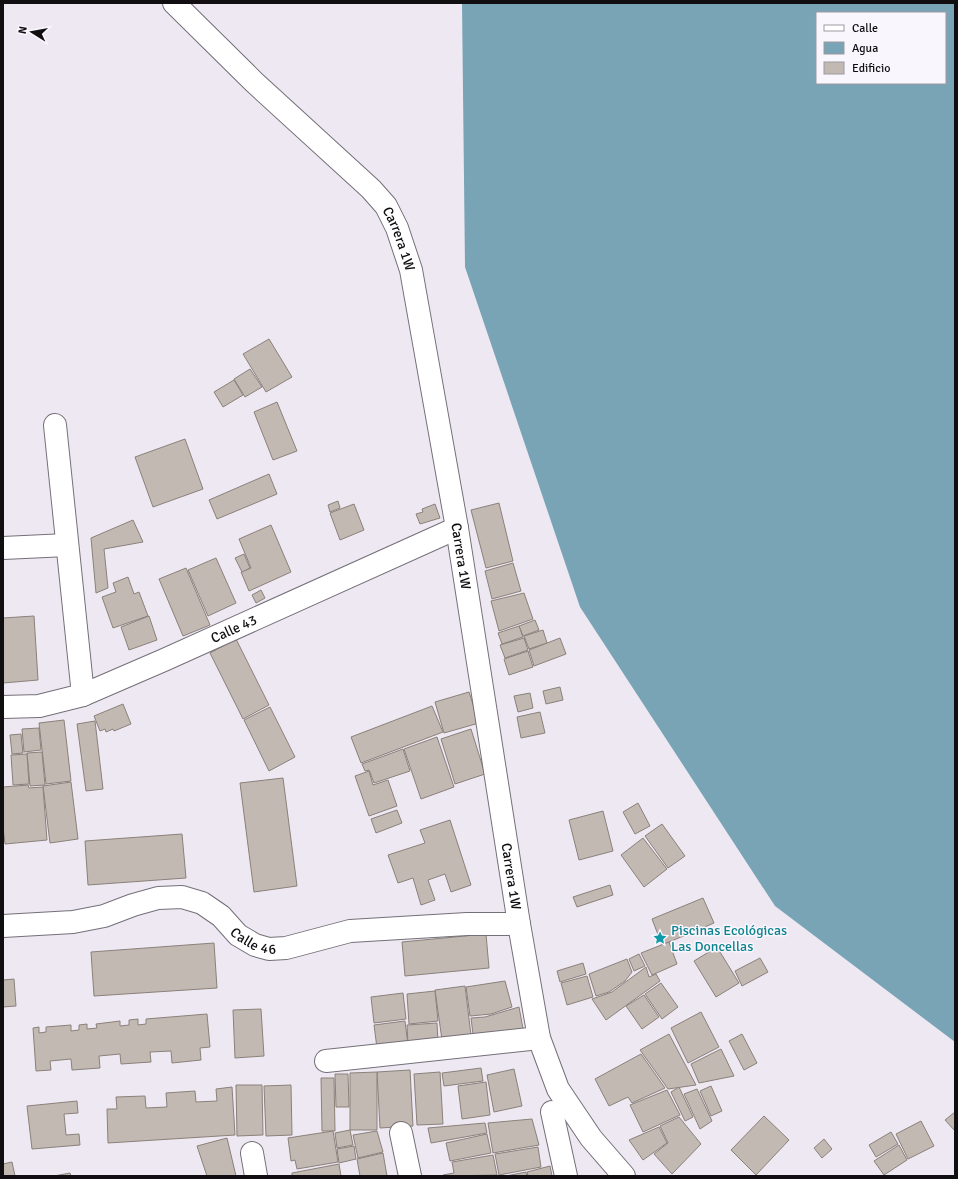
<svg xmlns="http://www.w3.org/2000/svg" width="958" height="1179" viewBox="0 0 958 1179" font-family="Signika,sans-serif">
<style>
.water{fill:#78a4b6;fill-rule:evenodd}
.building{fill:#c3b9b3;stroke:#8a817b}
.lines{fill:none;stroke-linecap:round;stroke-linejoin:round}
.minor-casing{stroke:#746f78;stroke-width:24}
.minor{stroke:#fff;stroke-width:22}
.labels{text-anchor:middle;stroke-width:3;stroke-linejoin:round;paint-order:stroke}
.street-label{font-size:14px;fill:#100e11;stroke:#faf6fe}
.culture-label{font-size:14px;fill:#0d838f;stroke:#faf6fe;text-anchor:start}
</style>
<rect width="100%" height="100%" fill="#eee8f2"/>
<path class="water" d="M462 3H955V1042L775 906 580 607 465 267ZM817 13H945V83H817Z"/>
<g class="building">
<polygon points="269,339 292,377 266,392 243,354"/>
<polygon points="250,369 262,387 245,397 234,379"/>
<polygon points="234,380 243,395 223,407 214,392"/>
<polygon points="277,402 297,451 273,460 254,412"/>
<polygon points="185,439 203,489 153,507 135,457"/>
<polygon points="269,474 277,494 217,519 209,500"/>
<polygon points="338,501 340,508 330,512 328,505"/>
<polygon points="499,503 513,561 486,568 471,510"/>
<polygon points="354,504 364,530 340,540 330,513"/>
<polygon points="435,504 440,518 420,524 416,514 423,512 422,509"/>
<polygon points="133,520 143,542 104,549 108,588 96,593 91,538"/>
<polygon points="271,525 291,572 249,591 241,572 251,568 239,539"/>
<polygon points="244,554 250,568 242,572 235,558"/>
<polygon points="216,558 236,603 208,616 188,570"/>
<polygon points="513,563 521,591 492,599 485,571"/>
<polygon points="186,568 210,625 183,636 159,579"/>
<polygon points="128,577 134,594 139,592 148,616 113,628 102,597 116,592 113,583"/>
<polygon points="261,590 265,598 256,603 252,595"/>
<polygon points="524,593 533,619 499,631 491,601"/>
<polygon points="34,616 38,680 3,683 3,618"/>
<polygon points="149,616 157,640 129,650 121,627"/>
<polygon points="535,620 539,630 523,636 519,626"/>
<polygon points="519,626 523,637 502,644 498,633"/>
<polygon points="543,630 547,643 529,649 524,636"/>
<polygon points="524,638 528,650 505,658 500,645"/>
<polygon points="560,638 566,654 534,666 529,650"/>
<polygon points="236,639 269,705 243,719 210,653"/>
<polygon points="528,651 533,667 509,675 504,659"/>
<polygon points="560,687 563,700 546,704 543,691"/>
<polygon points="469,692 479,723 444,733 435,702"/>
<polygon points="530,693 533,708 518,712 514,696"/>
<polygon points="123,704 131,724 114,731 113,729 106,732 105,729 100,731 94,716"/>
<polygon points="432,706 443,732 361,763 351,737"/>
<polygon points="270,707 295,757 269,771 244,720"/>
<polygon points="540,712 545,733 521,738 517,717"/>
<polygon points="64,720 71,781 46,784 39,723"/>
<polygon points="95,721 103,789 86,791 77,724"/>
<polygon points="39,728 41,750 24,752 22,729"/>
<polygon points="471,729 485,774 455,784 441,739"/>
<polygon points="21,734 23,753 12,754 10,735"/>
<polygon points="437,737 454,787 421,799 404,749"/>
<polygon points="403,749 410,771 374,783 369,770 365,771 362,764"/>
<polygon points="42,752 45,785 30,786 27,753"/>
<polygon points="27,754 29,784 13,785 11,755"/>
<polygon points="369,771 373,785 388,780 397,806 369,816 355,776"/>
<polygon points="283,778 297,886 254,892 240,783"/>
<polygon points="71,782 78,839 50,843 43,786"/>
<polygon points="28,785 29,788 43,787 47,840 5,844 3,827 3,787"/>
<polygon points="638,803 650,826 635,834 623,812"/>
<polygon points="397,810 402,823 376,833 371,819"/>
<polygon points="603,811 613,851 579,860 569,820"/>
<polygon points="450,820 471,885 451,892 445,874 428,880 435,900 421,905 413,878 398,883 388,855 425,843 420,830"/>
<polygon points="662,824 685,856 668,868 645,836"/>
<polygon points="182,834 186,878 88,885 85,841"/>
<polygon points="643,838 667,869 644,887 621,855"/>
<polygon points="610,885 613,895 577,907 573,897"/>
<polygon points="703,898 714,923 662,945 652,919"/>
<polygon points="486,934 489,968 405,976 402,942"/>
<polygon points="669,942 677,964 652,975 641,953"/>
<polygon points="214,943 217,988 94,996 91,952"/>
<polygon points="717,947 739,983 716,997 694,961"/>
<polygon points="639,954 645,966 634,971 629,959"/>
<polygon points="760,958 768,972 742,986 735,971"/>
<polygon points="627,959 632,972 625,981 609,992 596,996 589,974"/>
<polygon points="583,963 586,974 560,982 557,971"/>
<polygon points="646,967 649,977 656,974 660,981 606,1020 592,999 612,992"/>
<polygon points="587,976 593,997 567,1005 561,983"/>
<polygon points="14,979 16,1006 3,1007 3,980"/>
<polygon points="505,981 512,1007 491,1014 470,1016 466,987"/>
<polygon points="661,983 678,1007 662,1019 645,994"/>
<polygon points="465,986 472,1043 443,1047 435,990"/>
<polygon points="435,991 438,1021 409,1024 407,994"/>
<polygon points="403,993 406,1019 374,1023 371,997"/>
<polygon points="644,995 659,1017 642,1029 626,1006"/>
<polygon points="519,1007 524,1034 474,1042 471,1018 485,1017"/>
<polygon points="261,1009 264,1056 235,1058 233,1010"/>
<polygon points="701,1012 719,1047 688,1063 671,1028"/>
<polygon points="207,1014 210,1047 200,1048 201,1060 172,1063 171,1051 150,1052 151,1062 121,1064 120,1054 99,1056 100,1068 72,1070 71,1059 50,1061 51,1070 36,1071 33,1028 39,1027 39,1033 46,1032 46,1027 71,1025 71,1031 79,1030 79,1025 87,1024 87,1029 97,1028 96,1024 120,1021 120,1026 129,1025 129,1020 138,1019 138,1025 146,1024 146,1019"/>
<polygon points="405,1021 408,1045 377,1048 374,1025"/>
<polygon points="437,1023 438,1043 408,1045 407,1025"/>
<polygon points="669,1034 696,1085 668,1089 640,1050"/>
<polygon points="742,1034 757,1063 744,1070 729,1041"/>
<polygon points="721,1049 734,1076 699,1083 691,1064"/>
<polygon points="641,1054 665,1088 632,1103 628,1097 609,1106 595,1079"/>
<polygon points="481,1068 483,1081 444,1086 442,1073"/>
<polygon points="514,1069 522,1106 494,1112 487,1075"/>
<polygon points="410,1070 413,1126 380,1128 377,1072"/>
<polygon points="377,1072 377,1130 350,1130 350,1073"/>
<polygon points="440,1072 443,1124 417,1125 414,1074"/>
<polygon points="335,1074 348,1074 349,1107 336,1107"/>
<polygon points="321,1078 334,1078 335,1131 322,1131"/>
<polygon points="486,1082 490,1115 462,1119 458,1086"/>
<polygon points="236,1085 262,1085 263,1135 237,1136"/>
<polygon points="291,1085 292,1135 266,1136 264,1086"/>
<polygon points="711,1086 722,1111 711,1116 700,1091"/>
<polygon points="232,1087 235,1135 108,1143 107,1109 117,1109 116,1097 145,1096 146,1108 167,1107 166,1093 195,1091 196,1102 217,1101 216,1089"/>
<polygon points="679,1087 693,1117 685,1121 671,1092"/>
<polygon points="697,1089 712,1121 700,1129 684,1094"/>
<polygon points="667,1090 680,1115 643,1132 630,1105"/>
<polygon points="77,1101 78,1113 64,1114 66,1135 79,1134 80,1145 32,1149 27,1106"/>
<polygon points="955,1112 955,1131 945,1120"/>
<polygon points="764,1116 789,1140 756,1175 731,1150"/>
<polygon points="679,1117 701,1144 672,1174 654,1154 668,1143 660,1126"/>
<polygon points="532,1119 539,1145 493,1153 488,1123"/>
<polygon points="921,1121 934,1146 908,1159 896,1134"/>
<polygon points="485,1123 487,1133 431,1143 428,1128"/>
<polygon points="659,1127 667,1143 643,1160 629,1140"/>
<polygon points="350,1130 353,1145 337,1148 335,1133"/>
<polygon points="333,1131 338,1162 297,1169 295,1160 291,1161 288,1138"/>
<polygon points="377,1131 383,1152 358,1158 353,1135"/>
<polygon points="891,1132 898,1144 876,1157 869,1145"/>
<polygon points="487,1134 491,1153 450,1161 446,1143"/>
<polygon points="227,1138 236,1176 207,1176 197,1146"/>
<polygon points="824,1139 832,1149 822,1158 814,1148"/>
<polygon points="899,1145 907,1160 884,1175 874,1161"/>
<polygon points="354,1146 356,1159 339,1163 337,1149"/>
<polygon points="538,1147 541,1167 499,1175 495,1154"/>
<polygon points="383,1153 387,1176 360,1176 357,1159"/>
<polygon points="493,1155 497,1175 444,1176 443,1175 454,1173 452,1162"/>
<polygon points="12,1162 15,1176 3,1176 3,1164"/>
<polygon points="339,1164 341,1176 292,1176 292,1173"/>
<polygon points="550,1166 552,1176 528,1176 527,1172"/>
<polygon points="526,1172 527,1176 506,1176"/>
<polygon points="70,1173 71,1176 54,1176"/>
</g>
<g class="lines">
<g class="minor-casing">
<g id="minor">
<path id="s1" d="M174 3 254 82 371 189 386 206 397 228 411 270 457 528 519 924 539 1038 558 1089 591 1138 624 1176"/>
<polyline points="55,425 83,695"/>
<polyline points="3,548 67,545"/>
<path id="s2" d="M3 707 39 706 83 695 164 660 457 528"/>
<path id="s3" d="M3 926 73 922 104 916 133 905 158 898 182 897 202 903 221 916 238 935 255 945 269 949 286 948 350 931 467 924H519"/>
<polyline points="326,1061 539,1038"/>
<polyline points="552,1112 566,1176"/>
<polyline points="401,1133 410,1176"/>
<polyline points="252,1153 256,1176"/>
</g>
</g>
<use href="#minor" class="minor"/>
</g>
<defs>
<g id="sight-bare" transform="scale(1.08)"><path d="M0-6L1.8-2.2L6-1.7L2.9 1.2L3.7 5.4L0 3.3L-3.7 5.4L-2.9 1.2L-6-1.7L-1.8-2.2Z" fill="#0f9aa8" stroke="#faf6fe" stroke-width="2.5" paint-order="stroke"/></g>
</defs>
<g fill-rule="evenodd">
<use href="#sight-bare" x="660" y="938"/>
</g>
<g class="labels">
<g class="street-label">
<text dy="5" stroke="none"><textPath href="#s1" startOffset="329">Carrera 1W</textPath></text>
<text dy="5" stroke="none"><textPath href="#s1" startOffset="653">Carrera 1W</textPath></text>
<text dy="5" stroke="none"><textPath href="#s2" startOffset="246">Calle 43</textPath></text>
<text dy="5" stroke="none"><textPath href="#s1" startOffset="977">Carrera 1W</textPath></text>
<text dy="5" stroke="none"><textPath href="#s3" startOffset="269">Calle 46</textPath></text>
</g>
<g class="culture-label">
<text x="671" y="935">Piscinas Ecológicas<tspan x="671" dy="16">Las Doncellas</tspan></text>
</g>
</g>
<rect width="958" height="1179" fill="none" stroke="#100e11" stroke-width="8"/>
<rect x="816" y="12" width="130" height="72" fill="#faf6fe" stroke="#9c999f"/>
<rect x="824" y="25" width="20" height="6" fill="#ffffff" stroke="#9c999f"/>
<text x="852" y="32" font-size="12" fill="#100e11">Calle</text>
<rect x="824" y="42" width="20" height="12" fill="#78a4b6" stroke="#9c999f"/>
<text x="852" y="52" font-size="12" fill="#100e11">Agua</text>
<rect x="824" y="62" width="20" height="12" fill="#c3b9b3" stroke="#9c999f"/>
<text x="852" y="72" font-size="12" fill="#100e11">Edificio</text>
<g transform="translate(32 32) rotate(281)" stroke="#faf6fe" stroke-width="3" paint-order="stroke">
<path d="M0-3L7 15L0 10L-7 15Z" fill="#100e11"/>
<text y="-6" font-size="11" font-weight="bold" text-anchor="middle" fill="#100e11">N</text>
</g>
</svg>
